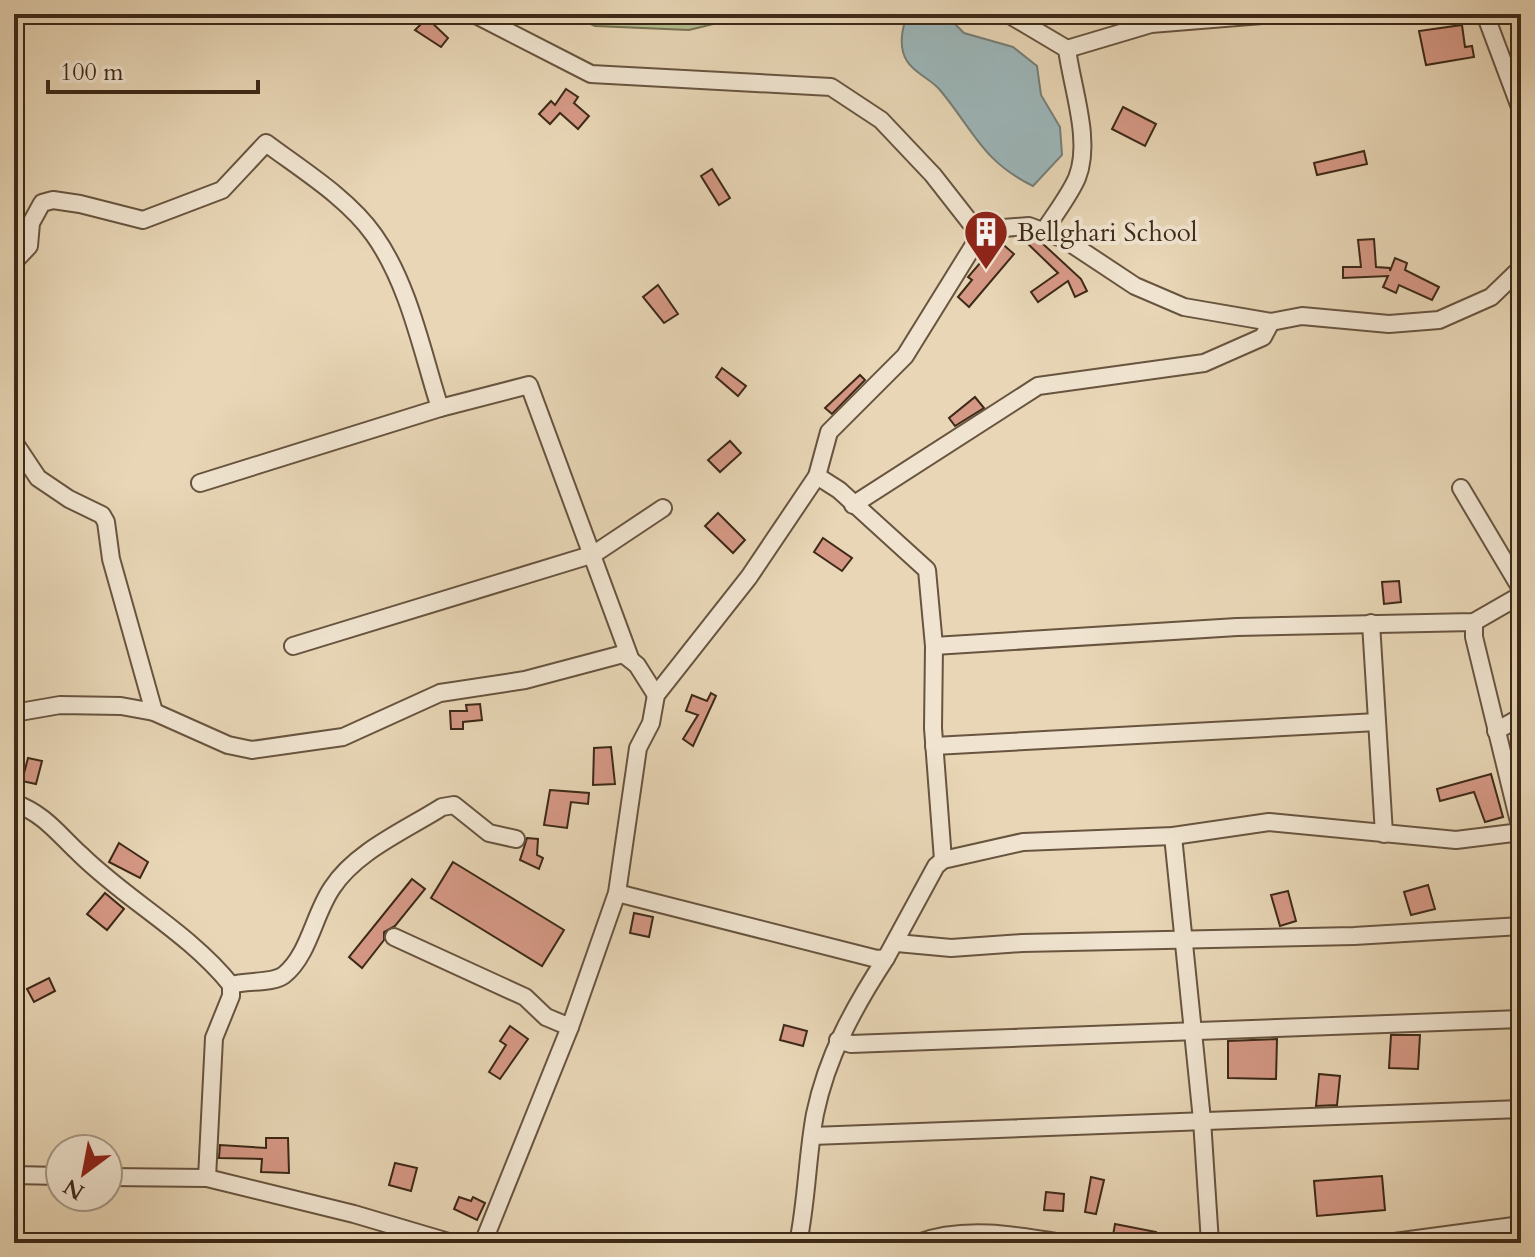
<svg xmlns="http://www.w3.org/2000/svg" width="1535" height="1257" viewBox="0 0 1535 1257" font-family="Cardo,serif">
<style>
.green{fill:#b3be90;stroke:#787454;stroke-width:2}
.water{fill:#9cb6b9;stroke:#767e78;stroke-width:2}
.building{fill:#d59885;stroke:#3d2917;stroke-width:2}
.lines{fill:none;stroke-linecap:round;stroke-linejoin:round}
.minor-casing{stroke:#68543f;stroke-width:20}
.minor{stroke:#f0e4d0;stroke-width:16}
.labels{text-anchor:middle;stroke-width:8;stroke-linejoin:round;paint-order:stroke}
.poi-label{font-size:26px;fill:#3d2917;stroke:#f0e4d0;text-anchor:start}
</style>
<rect width="100%" height="100%" fill="#e8d6b6"/>
<filter id="stains"><feTurbulence type="fractalNoise" baseFrequency=".0025" numOctaves="4"/><feColorMatrix values="0 0 0 0 .2 0 0 0 0 .09 0 0 0 0 .02 0 0 0 .5 -.17"/></filter>
<radialGradient id="worn" r=".72"><stop offset=".6" stop-color="#630" stop-opacity="0"/><stop offset="1" stop-color="#630" stop-opacity=".3"/></radialGradient>
<polygon class="green" points="568,14 754,14 689,30 595,26"/>
<path class="water" d="M908 14H945L964 33 1013 47 1037 66 1041 95 1060 127 1062 155 1033 186C982 161 974 131 940 90 931 79 914 73 907 61 898 47 902 27 908 14Z"/>
<g class="building">
<polygon points="427,18 448,38 441,47 415,30"/>
<polygon points="1462,25 1465,47 1472,46 1474,57 1426,65 1419,31"/>
<polygon points="566,89 578,97 574,103 589,116 578,129 560,113 550,124 539,114 551,101 555,105"/>
<polygon points="1123,107 1156,124 1145,146 1112,129"/>
<polygon points="1364,151 1367,164 1317,175 1314,163"/>
<polygon points="712,169 730,198 719,205 701,176"/>
<polygon points="1030,238 1042,243 1081,279 1087,291 1075,297 1068,281 1038,302 1031,292 1058,273 1026,242"/>
<polygon points="1374,239 1376,267 1390,268 1390,271 1395,258 1407,263 1405,270 1439,287 1432,300 1399,285 1396,293 1383,287 1388,276 1343,278 1343,267 1361,267 1358,240"/>
<polygon points="999,241 1014,254 969,307 958,297 972,280 968,277"/>
<polygon points="658,285 678,314 664,323 643,297"/>
<polygon points="722,368 746,386 738,396 716,377"/>
<polygon points="860,375 865,380 832,414 825,408"/>
<polygon points="975,397 984,408 955,426 949,418"/>
<polygon points="730,441 741,453 720,472 708,460"/>
<polygon points="718,513 745,540 733,553 705,526"/>
<polygon points="823,538 852,558 842,571 814,552"/>
<polygon points="1399,581 1401,602 1384,604 1382,582"/>
<polygon points="711,693 716,696 693,746 683,739 698,715 686,711 692,695 707,701"/>
<polygon points="480,704 482,720 463,722 463,729 451,729 450,711 467,711 466,705"/>
<polygon points="611,747 615,784 593,785 594,748"/>
<polygon points="28,758 42,761 36,784 22,781"/>
<polygon points="1491,774 1503,817 1485,822 1474,792 1440,801 1437,789"/>
<polygon points="550,790 589,793 588,804 571,802 567,828 544,825"/>
<polygon points="527,838 538,839 537,855 543,858 539,869 520,860"/>
<polygon points="119,843 148,862 140,878 109,862"/>
<polygon points="453,862 564,930 542,966 431,898"/>
<polygon points="412,879 425,889 395,926 384,932 384,940 362,968 349,957"/>
<polygon points="1428,885 1435,909 1411,915 1404,892"/>
<polygon points="1288,891 1296,921 1280,926 1271,895"/>
<polygon points="105,893 124,909 107,930 87,914"/>
<polygon points="634,913 653,917 649,937 630,933"/>
<polygon points="49,978 55,991 34,1002 27,989"/>
<polygon points="784,1025 807,1031 803,1046 780,1040"/>
<polygon points="510,1026 528,1039 500,1079 489,1072 506,1045 500,1041"/>
<polygon points="1391,1035 1420,1035 1418,1069 1389,1068"/>
<polygon points="1277,1039 1276,1079 1228,1078 1228,1041"/>
<polygon points="1319,1074 1340,1076 1337,1105 1316,1106"/>
<polygon points="266,1138 288,1138 289,1173 261,1172 262,1159 219,1158 220,1145 266,1148"/>
<polygon points="395,1163 417,1168 411,1191 389,1185"/>
<polygon points="1382,1176 1385,1210 1317,1216 1314,1181"/>
<polygon points="1091,1177 1104,1180 1096,1214 1085,1212"/>
<polygon points="1046,1192 1064,1194 1063,1211 1044,1210"/>
<polygon points="459,1197 471,1201 473,1197 485,1203 477,1220 454,1209"/>
<polygon points="1115,1224 1156,1232 1154,1243 1112,1241"/>
</g>
<g class="lines">
<g class="minor-casing">
<g id="minor">
<polyline points="474,14 591,74 831,87 881,120 933,175 980,235"/>
<polyline points="1008,14 1067,49 1151,24 1276,14"/>
<polyline points="1485,14 1521,110"/>
<path d="M1044 231C1055 214 1069 196 1077 178 1092 141 1072 88 1067 49"/>
<path d="M14 262 29 246 31 223 42 203 53 200 80 204 143 220 222 190 266 143C302 170 348 198 374 235 409 284 422 352 440 408L529 385 630 658"/>
<polyline points="14,442 38,478 69,499 102,515 106,522 111,559 154,712"/>
<polyline points="817,476 839,490 927,570 934,646 933,728 943,860"/>
<polyline points="200,483 440,408"/>
<polyline points="1461,488 1521,589"/>
<polyline points="853,505 1038,386 1204,363 1263,337 1271,322"/>
<polyline points="1474,622 1474,637 1521,830"/>
<polyline points="1371,623 1384,834"/>
<polyline points="293,646 594,554 663,508"/>
<polyline points="934,646 1237,627 1474,622 1521,595"/>
<polyline points="14,713 60,705 121,706 154,712 228,745 252,750 343,737 440,693 525,680 623,654 637,665 656,695"/>
<polyline points="1496,731 1521,717"/>
<polyline points="934,746 1377,722"/>
<path d="M14 803C45 814 58 834 81 855 128 901 189 933 231 985V996L214 1038 207 1178"/>
<polyline points="1173,836 1202,1120 1210,1243"/>
<polyline points="617,893 877,959 886,958 936,866 943,860 1023,842 1173,836 1269,822 1456,840 1521,832"/>
<polyline points="394,937 525,997 546,1017 570,1027"/>
<polyline points="897,943 951,948 1022,943 1354,936 1521,926"/>
<path d="M231 985C247 980 272 984 284 975 309 955 314 914 332 888 356 851 406 830 442 807L454 805 489 833 516 839"/>
<polyline points="838,1040 851,1044 1521,1019"/>
<polyline points="812,1136 1521,1109"/>
<polyline points="14,1175 60,1176"/>
<polyline points="108,1177 207,1178 354,1214 452,1243"/>
<polyline points="483,1243 570,1027 617,893 638,748 651,723 656,695 749,577 817,476 829,432 905,356 980,235 1003,228 1029,226 1064,239 1135,286 1184,307 1271,322 1302,316 1389,324 1439,320 1491,297 1521,268"/>
<path d="M798 1243C807 1200 807 1157 815 1114 827 1056 854 1007 886 958"/>
<path d="M918 1243C963 1226 1015 1235 1062 1243"/>
<polyline points="1387,1243 1521,1225"/>
</g>
</g>
<use href="#minor" class="minor"/>
</g>
<defs>
<g id="building-pin" transform="scale(2.3)"><path d="M0 17L-7.5 6A9.5 9.5 0 1 1 7.5 6Z" fill="#8f2418" stroke="#f0e4d0"/><path d="M-4-6H4V6H1V3H-1V6H-4ZM-2.5-4.3h1.7v1.8h-1.7ZM.8-4.3h1.7v1.8H.8ZM-2.5-1h1.7V.8h-1.7ZM.8-1h1.7V.8H.8Z" fill="#fff"/></g>
</defs>
<g fill-rule="evenodd">
<use href="#building-pin" x="986" y="232"/>
</g>
<g class="labels">
<g class="poi-label">
<text x="1017" y="241">Bellghari School</text>
</g>
</g>
<rect width="1535" height="1257" fill="none" stroke="#e8d6b6" stroke-width="48"/>
<rect x="16" y="16" width="1503" height="1225" fill="none" stroke="#3d2917" stroke-width="4"/>
<rect x="24" y="24" width="1487" height="1209" fill="none" stroke="#3d2917" stroke-width="2"/>
<g transform="translate(84 1173) rotate(212)"><circle r="38" fill="#f0e4d0" stroke="#a89986" stroke-width="2"/>
<path d="M0-6L14 30L0 20L-14 30Z" fill="#8f2418"/>
<text y="-12" font-size="22" font-weight="bold" text-anchor="middle" fill="#3d2917">N</text>
</g>
<path d="M48 80v12h210v-12" fill="none" stroke="#3d2917" stroke-width="4"/>
<text x="60" y="80" font-size="24" fill="#3d2917" stroke="#f0e4d0" stroke-width="6" paint-order="stroke">100 m</text>
<rect width="100%" height="100%" filter="url(#stains)"/>
<rect width="100%" height="100%" fill="url(#worn)"/>
</svg>
